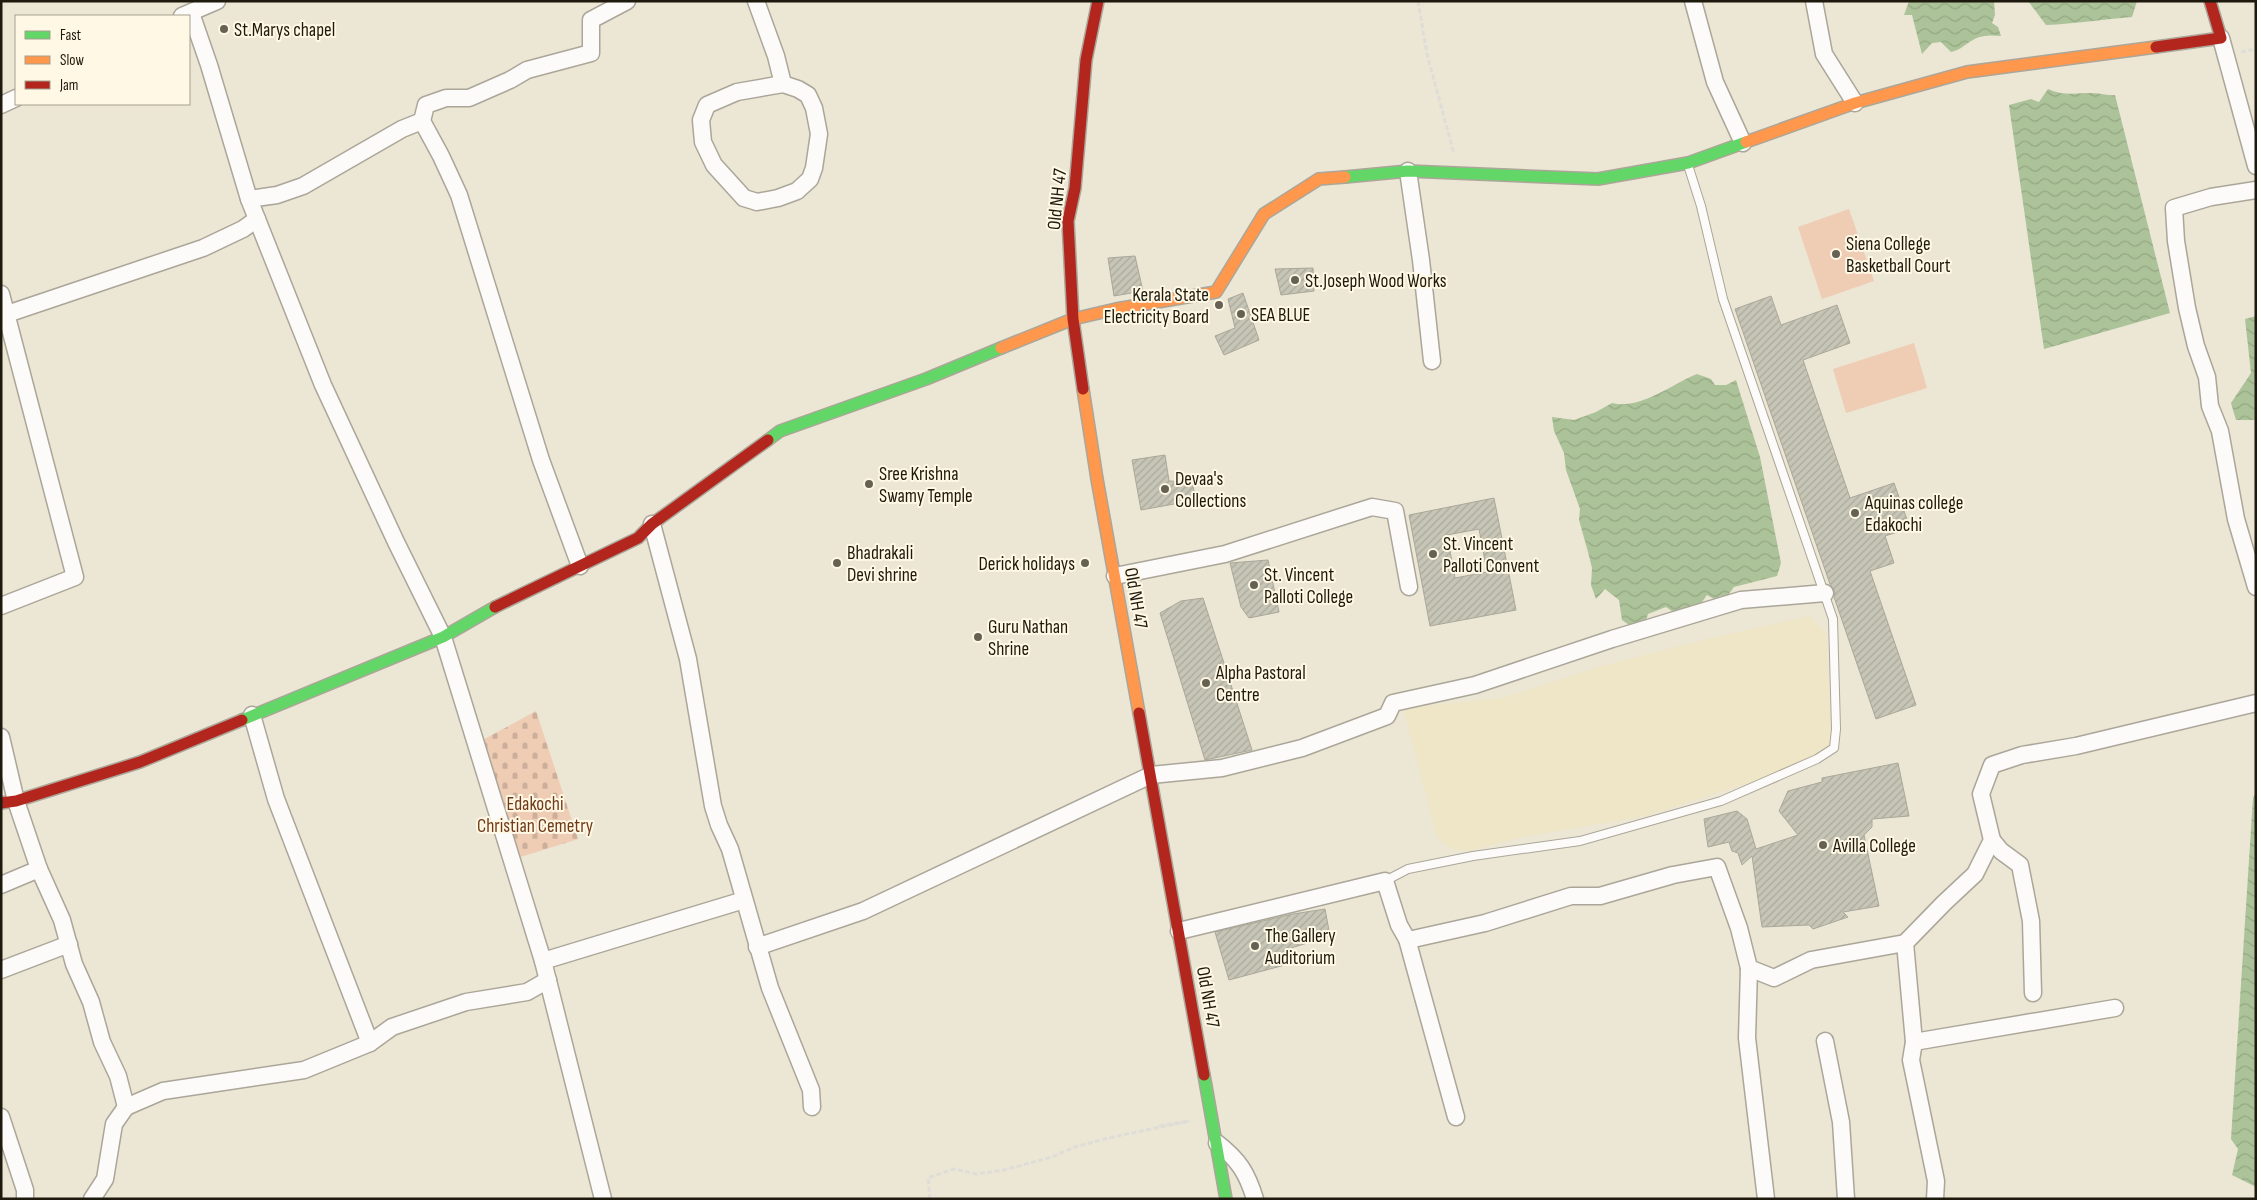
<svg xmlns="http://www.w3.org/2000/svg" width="2257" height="1200" viewBox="0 0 2257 1200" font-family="'Sofia Sans Condensed',sans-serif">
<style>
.built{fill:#efe5c7}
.grass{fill:#efccb4}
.cemetery{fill:url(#cemetery-stones)}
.water{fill:url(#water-waves)}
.building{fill:url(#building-hatch);stroke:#aaa89a;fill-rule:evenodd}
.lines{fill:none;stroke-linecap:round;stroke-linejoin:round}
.lane-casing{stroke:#aba699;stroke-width:10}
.street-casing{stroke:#aba699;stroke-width:19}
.fast-casing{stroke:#aba699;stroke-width:14}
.slow-casing{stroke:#aba699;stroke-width:14}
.jam-casing{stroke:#aba699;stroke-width:14}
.path{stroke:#deddd7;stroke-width:3;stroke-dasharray:5 2.5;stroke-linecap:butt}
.lane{stroke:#fcfbf9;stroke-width:8}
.street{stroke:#fcfbf9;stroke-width:16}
.fast{stroke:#63d668;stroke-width:11}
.slow{stroke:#ff974d;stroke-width:11}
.jam{stroke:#b3261e;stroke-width:11}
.poi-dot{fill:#656153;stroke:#fff8e5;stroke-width:2}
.labels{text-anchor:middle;stroke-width:4;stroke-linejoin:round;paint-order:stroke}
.poi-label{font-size:19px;fill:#1d190d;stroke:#fff8e5;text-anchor:start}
.street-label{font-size:19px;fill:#1d190d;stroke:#fff8e5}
.park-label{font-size:19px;fill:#703918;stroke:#fff8e5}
</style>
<defs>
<pattern id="cemetery-stones" width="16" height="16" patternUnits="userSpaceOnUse" patternTransform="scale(1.25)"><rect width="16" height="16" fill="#efccb4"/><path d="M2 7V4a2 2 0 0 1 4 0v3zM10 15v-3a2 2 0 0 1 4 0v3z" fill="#ccaf9a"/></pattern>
<pattern id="water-waves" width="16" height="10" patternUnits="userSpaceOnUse" patternTransform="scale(1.25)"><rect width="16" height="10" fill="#acc399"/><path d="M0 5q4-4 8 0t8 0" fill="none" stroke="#94a783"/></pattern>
<pattern id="building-hatch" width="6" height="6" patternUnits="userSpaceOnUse" patternTransform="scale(1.25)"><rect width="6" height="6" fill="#c7c5b6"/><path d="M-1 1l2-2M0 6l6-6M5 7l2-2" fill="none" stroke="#aaa99b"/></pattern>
</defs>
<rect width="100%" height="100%" fill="#ece6d4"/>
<polygon class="built" points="1810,616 1826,634 1832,744 1802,768 1739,786 1645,816 1522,837 1469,851 1453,850 1437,838 1403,708 1503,698 1602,666 1711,638"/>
<g class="grass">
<polygon points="1849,209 1874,281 1822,299 1798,227"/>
<polygon points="1914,343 1927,388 1846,413 1833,369"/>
</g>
<polygon class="cemetery" points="536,711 578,839 514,859 479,742"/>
<g class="water">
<path d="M1909 1H1994L1995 15 1992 23 1998 27 2001 36C1992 35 1981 35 1973 40 1965 44 1961 50 1951 52L1941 42 1932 43 1922 54 1912 15H1904Z"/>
<path d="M2028 1H2137L2132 17C2103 19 2075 24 2046 25Z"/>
<path d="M2048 89C2062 96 2076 93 2091 93 2100 93 2107 96 2115 95L2170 313 2044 349 2009 105 2031 99 2039 102Z"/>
<polygon points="2256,316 2256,420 2236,420 2231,403 2251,373 2245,319"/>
<path d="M1697 374 1711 379 1715 385H1726L1736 380 1760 457 1781 563 1777 576 1734 587 1725 599 1721 596 1714 599 1707 595 1695 612 1676 614 1666 607 1648 614 1644 626 1632 627 1622 620 1619 600 1605 589 1596 599 1591 585 1592 568 1588 552 1579 520 1580 509 1566 470 1564 453 1554 431 1552 417 1574 420 1596 412 1612 403C1640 410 1672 384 1697 374Z"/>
<polygon points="2256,792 2256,1187 2232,1175 2238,1149 2231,1139 2253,798"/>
</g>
<g class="building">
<polygon points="1135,256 1143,291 1114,296 1108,258"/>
<polygon points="1313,268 1314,291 1281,295 1275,269"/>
<polygon points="1243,293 1259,340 1224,355 1215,336 1235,328 1228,299"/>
<polygon points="1771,296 1781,325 1837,305 1850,343 1803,360 1850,498 1894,483 1910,528 1885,536 1894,563 1870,571 1916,705 1876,719 1834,597 1835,592 1830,584 1735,309"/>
<polygon points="1165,455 1169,481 1192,482 1196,500 1141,510 1132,460"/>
<path d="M1494 498 1516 610 1430 626 1409 515ZM1479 529 1487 572 1455 578 1447 535Z"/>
<polygon points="1268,560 1279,612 1249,618 1241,607 1230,563"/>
<polygon points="1203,598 1252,750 1205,760 1160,613 1181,601"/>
<polygon points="1898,763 1909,816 1872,819 1872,827 1864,835 1879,906 1843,912 1848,917 1813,929 1809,925 1762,927 1752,856 1742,865 1738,853 1732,851 1729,842 1708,847 1704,819 1737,811 1747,819 1756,849 1798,835 1779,811 1788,791 1822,782 1822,778"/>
<polygon points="1325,909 1330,936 1291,948 1296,962 1229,980 1215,932 1293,914"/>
</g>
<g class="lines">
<g class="lane-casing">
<polyline id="lane" points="1385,881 1408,869 1473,856 1580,841 1721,801 1817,759 1834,748 1836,729 1833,619 1723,299 1701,206 1688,165"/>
</g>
<g class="street-casing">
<g id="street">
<polyline points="756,1 776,56 783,84"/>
<polyline points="1693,1 1715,82 1743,143"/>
<polyline points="1814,1 1824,54 1855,103"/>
<polyline points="191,13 209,65 249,199 323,385 396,542 443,637 543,961 603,1199"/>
<polyline points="182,16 217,1"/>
<polyline points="2221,38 2256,166"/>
<polygon points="783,84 798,89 808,95 814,108 819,134 814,168 810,179 797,191 778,198 757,202 744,198 714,165 703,142 701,120 707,105 737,92"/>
<polyline points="1,105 16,98"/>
<polyline points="422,121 426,105 446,98 469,98 510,80 527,70 591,53 591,20 627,1"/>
<polyline points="1408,171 1421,260 1432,361"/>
<polyline points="2256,190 2211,197 2174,208 2176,241 2187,308 2196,346 2207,377 2210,406 2220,431 2236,519 2256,587"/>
<polyline points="249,199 277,195 303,186 402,129 422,121 441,156 459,195 541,460 580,566"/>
<polyline points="1,294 75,577 1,606"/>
<polyline points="1,316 203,248 243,229 257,219"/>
<polyline points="652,524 688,659 713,806 719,825 730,849 770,988 811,1090 812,1107"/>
<polyline points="1115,576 1225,554 1372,507 1395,511 1409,587"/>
<polyline points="252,715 276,799 370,1043"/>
<polyline points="1,737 16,801 39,869"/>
<polyline points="1992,840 2001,851 2020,865 2031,921 2033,993"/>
<polyline points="1,885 39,869 62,920 74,964 91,1002 102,1042 118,1076 126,1107 163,1091 304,1070 370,1043 392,1027 466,1002 527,992 548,980"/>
<polyline points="1179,931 1385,881 1399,925 1407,939 1413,939 1485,923 1571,896 1600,896 1673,875 1717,867 1739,928 1749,968 1774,978 1811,960 1905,943 1944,903 1975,874 1992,840 1981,794 1992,765 2022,755 2076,746 2256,703"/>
<polyline points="1407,939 1456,1117"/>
<polyline points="1905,943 1914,1042 1911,1060 1936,1181 1935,1199"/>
<polyline points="757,947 863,911 1151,775 1222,768 1302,748 1387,716 1393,703 1475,685 1612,639 1741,600 1825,593"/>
<polyline points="543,961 744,900"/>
<polyline points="1749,968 1747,1038 1766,1199"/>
<polyline points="1,970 69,944"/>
<polyline points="1825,1041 1841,1122 1846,1199"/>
<polyline points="1914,1042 2115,1008"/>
<polyline points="1,1117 25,1190 25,1199"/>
<path d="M1217 1143C1239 1160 1247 1173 1255 1199"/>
<polyline points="92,1199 105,1179 114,1124 126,1107"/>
</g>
</g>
<g class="fast-casing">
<g id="fast">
<polyline points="1345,177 1408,171 1598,179 1688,163 1746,142"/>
<polyline points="768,440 780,431 926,379 1001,348"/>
<polyline points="242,720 443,637 495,607"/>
<polyline points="1204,1075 1226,1199"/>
</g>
</g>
<g class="slow-casing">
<g id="slow">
<polyline points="1746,142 1855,103 1967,72 2156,47"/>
<polyline points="1001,348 1073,319 1116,309 1216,292 1264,214 1319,179 1345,177"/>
<polyline points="1083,389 1097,479 1139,713"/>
</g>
</g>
<g class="jam-casing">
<g id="jam">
<polyline points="2156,47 2221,38 2210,1"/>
<polyline points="1083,389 1073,319 1068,221 1075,188 1086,60 1098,1"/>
<polyline points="495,607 638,538 652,524 768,440"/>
<polyline points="1139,713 1204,1075"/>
<polyline points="1,803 16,801 140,762 242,720"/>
</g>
</g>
<g class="path">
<polyline points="1418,1 1427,54 1454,154"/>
<polyline points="2241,52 2256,49"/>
<polyline points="1159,1126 1190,1121"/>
<polyline points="930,1199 928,1178 954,1169 976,1174 1004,1170 1052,1157 1075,1147 1108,1138 1190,1121"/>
</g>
<use href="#lane" class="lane"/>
<use href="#street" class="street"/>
<use href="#fast" class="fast"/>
<use href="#slow" class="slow"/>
<use href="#jam" class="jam"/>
</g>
<g class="poi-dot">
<circle cx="224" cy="29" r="5"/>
<circle cx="1836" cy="254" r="5"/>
<circle cx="1295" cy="280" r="5"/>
<circle cx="1219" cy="305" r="5"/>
<circle cx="1241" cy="314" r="5"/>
<circle cx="869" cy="484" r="5"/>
<circle cx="1165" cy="489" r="5"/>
<circle cx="1855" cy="513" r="5"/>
<circle cx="1433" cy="554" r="5"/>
<circle cx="837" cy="563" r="5"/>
<circle cx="1085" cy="563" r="5"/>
<circle cx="1254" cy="585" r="5"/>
<circle cx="978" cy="637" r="5"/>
<circle cx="1206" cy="683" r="5"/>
<circle cx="1823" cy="845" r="5"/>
<circle cx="1255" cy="946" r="5"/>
</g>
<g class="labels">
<g class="poi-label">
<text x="234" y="36">St.Marys chapel</text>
<text x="1846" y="250">Siena College<tspan x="1846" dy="22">Basketball Court</tspan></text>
<text x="1305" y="287">St.Joseph Wood Works</text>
<text x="1209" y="301" text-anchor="end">Kerala State<tspan x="1209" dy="22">Electricity Board</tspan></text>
<text x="1251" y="321">SEA BLUE</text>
<text x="879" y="480">Sree Krishna<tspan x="879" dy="22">Swamy Temple</tspan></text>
<text x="1175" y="485">Devaa's<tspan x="1175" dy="22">Collections</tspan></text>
<text x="1865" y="509">Aquinas college<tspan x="1865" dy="22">Edakochi</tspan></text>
<text x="1443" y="550">St. Vincent<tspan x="1443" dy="22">Palloti Convent</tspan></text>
<text x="847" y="559">Bhadrakali<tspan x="847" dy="22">Devi shrine</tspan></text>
<text x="1075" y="570" text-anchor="end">Derick holidays</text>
<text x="1264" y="581">St. Vincent<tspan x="1264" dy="22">Palloti College</tspan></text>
<text x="988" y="633">Guru Nathan<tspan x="988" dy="22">Shrine</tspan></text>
<text x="1216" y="679">Alpha Pastoral<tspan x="1216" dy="22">Centre</tspan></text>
<text x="1833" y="852">Avilla College</text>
<text x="1265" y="942">The Gallery<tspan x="1265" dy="22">Auditorium</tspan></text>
</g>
<g class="street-label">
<text transform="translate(1056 199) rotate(-84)" y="7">Old NH 47</text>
<text transform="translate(1137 598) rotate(80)" y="7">Old NH 47</text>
<text transform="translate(1209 997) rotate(80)" y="7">Old NH 47</text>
</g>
<g class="park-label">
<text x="535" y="810">Edakochi<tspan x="535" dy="22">Christian Cemetry</tspan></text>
</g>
</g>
<rect width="2257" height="1200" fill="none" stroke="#1d190d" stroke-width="5"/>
<rect x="15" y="15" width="175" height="90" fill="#fff8e5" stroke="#a59f8f"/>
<rect x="25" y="31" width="25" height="8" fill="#63d668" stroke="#a59f8f"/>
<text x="60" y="40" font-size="15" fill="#1d190d">Fast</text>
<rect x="25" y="56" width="25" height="8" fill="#ff974d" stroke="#a59f8f"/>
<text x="60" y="65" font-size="15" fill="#1d190d">Slow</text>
<rect x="25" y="81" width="25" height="8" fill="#b3261e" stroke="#a59f8f"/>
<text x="60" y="90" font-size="15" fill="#1d190d">Jam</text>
</svg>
